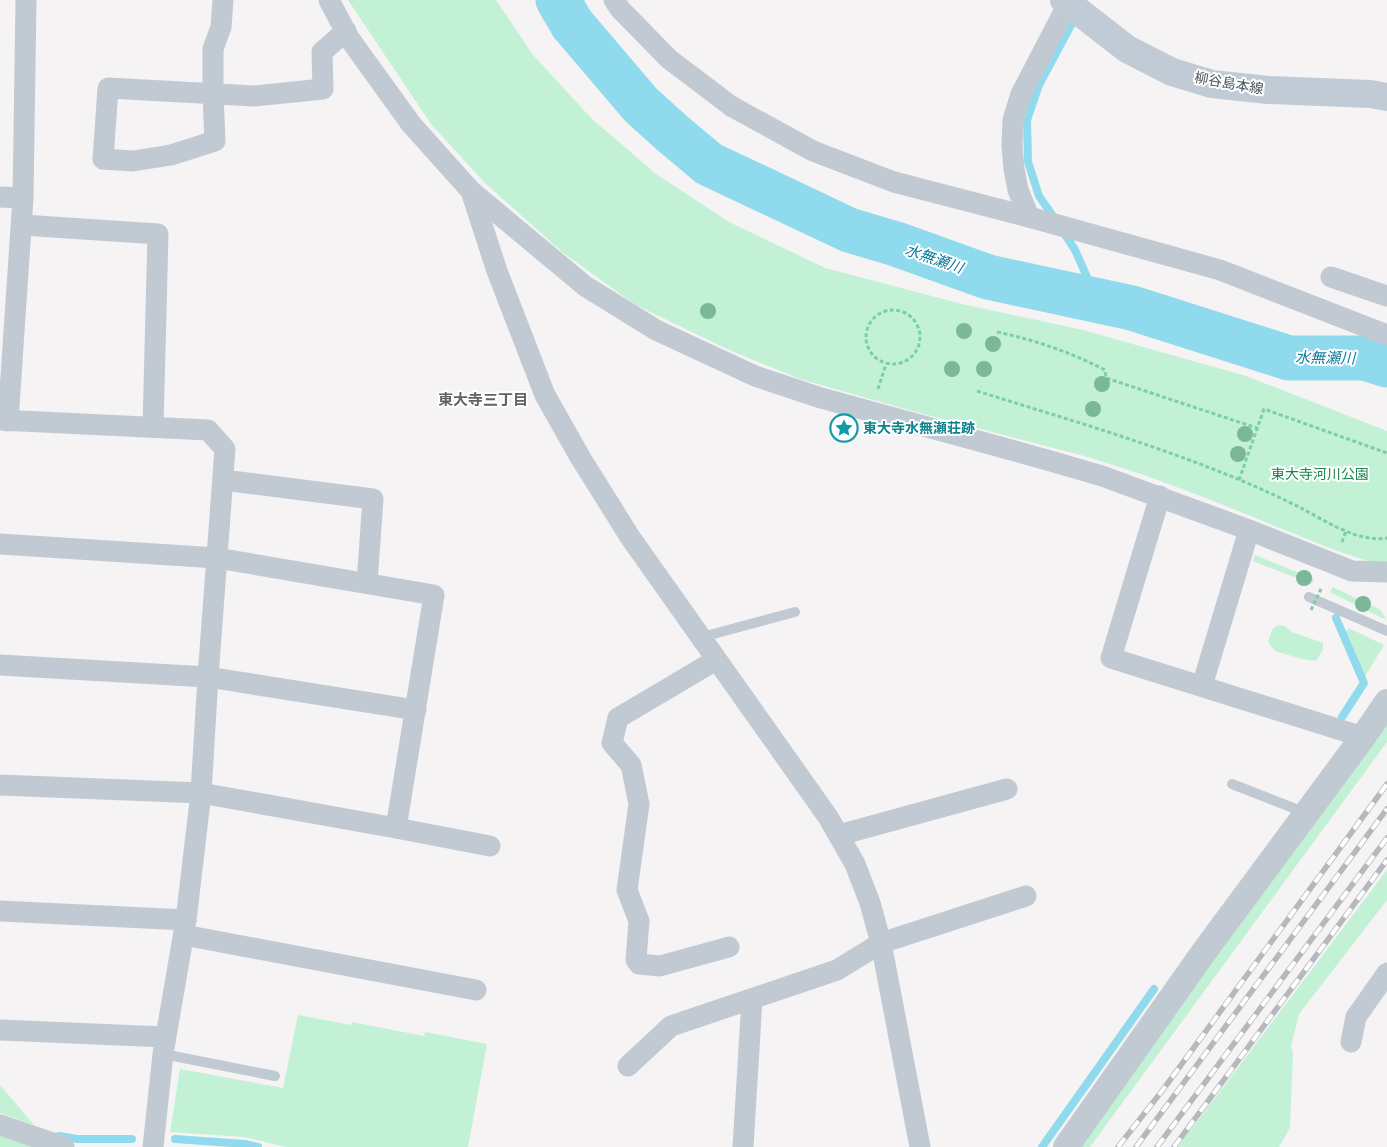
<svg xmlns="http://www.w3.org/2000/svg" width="1387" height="1147" viewBox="0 0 1387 1147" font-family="'Roboto Condensed','Noto Sans JP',sans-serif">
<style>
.green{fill:#c3f1d5}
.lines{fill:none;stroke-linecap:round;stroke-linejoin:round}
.stream{stroke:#90daee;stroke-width:8}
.river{stroke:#90daee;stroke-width:45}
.path{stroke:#7ad0a6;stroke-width:3;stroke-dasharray:4 2.5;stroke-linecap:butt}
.service{stroke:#c1cad2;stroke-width:10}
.minor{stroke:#c1cad2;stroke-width:21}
.tertiary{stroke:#c1cad2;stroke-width:26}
.secondary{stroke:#c1cbd6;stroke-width:28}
.rail-casing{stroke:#b5b8bd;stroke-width:5.5}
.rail{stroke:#fff;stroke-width:4;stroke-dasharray:11;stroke-linecap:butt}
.path-bridge{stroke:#7ad0a6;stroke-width:3;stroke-dasharray:4 2.5;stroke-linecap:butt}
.tree{fill:#7bb799}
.labels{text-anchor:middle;stroke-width:4;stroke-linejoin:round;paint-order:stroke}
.street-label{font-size:14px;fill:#4a5661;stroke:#fff}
.culture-label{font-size:14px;font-weight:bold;fill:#0d838f;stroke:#fff;text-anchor:start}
.park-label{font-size:14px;fill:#17864f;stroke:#fff}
.water-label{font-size:15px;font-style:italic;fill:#0c7c9b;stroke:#fff}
.neighbourhood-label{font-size:15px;font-weight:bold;fill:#5f6368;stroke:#fff}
</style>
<rect width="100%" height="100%" fill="#f5f3f3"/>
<g class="green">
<polygon points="348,0 496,0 533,55 592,119 656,174 729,222 825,268 962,304 1083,330 1246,376 1387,431 1387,562 1374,563 1337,551 1206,498 1147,476 1088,457 916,412 800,379 727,349 634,304 561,251 485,183 431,124"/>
<polygon points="1255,555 1299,573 1299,576 1303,578 1305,576 1314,579 1312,584 1253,561"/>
<polygon points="1333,587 1381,610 1386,620 1330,592"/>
<polygon points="1279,625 1285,626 1292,632 1323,643 1323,650 1316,661 1302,659 1275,651 1268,642 1273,628"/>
<polygon points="1349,628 1384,645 1364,678 1344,634"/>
<polygon points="1387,718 1387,742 1090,1147 1079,1147"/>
<polygon points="1387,870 1387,900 1299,1014 1291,1047 1293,1052 1290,1128 1279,1147 1178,1147"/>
<polygon points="298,1015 351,1025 352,1022 424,1036 425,1032 487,1044 468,1147 286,1147 245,1137 170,1132 180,1069 283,1088"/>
<polygon points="0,1085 34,1125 0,1113"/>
<polygon points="0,1133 42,1147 0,1147"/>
</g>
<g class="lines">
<g class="stream">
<polyline points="1055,219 1039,196 1028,162 1027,120 1039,85 1071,25"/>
<polyline points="1063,231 1075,250 1091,286 1132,308"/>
<polyline points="1336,618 1364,683 1342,717"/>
<polyline points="59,1136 77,1139 132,1139"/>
<polyline points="175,1139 245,1144 258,1147"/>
<polyline points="1042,1147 1154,989"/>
</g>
<polyline class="river" points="558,0 572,24 641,105 672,133 709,164 849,230 896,244 988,277 1132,308 1289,358 1365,358 1387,365"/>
<g class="path">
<circle cx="893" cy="337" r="27"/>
<path d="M997 332C1035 340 1070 352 1105 370L1106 378 1257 428"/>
<polyline points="878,389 886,364"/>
<path d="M977 391C1085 425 1197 456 1299 507 1324 520 1358 543 1387 538"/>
<polyline points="1239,480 1264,409 1387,453"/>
<polyline points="1342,542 1346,531"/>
</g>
<g class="service">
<polyline points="1309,597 1387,631"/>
<polyline points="702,637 795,612"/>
<polyline points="1232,784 1306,813"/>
<polyline points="163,1054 275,1076"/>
</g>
<g class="minor">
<polyline points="223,0 221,27 213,49 213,94 215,141 171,155 133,161 103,159 108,88 254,96 323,89 322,52 346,31"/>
<polyline points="329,0 349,38 411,124 471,191 585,286 656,330 755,376 818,397 1051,461 1102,476 1249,530 1352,571 1387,572"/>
<polyline points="614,0 620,9 669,59 731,106 813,151 894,182 1029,217 1220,270 1387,335"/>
<polyline points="471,191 497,271 545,395 580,457 630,537 828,817 855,864 870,903 881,943 920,1147"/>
<polyline points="0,197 23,198"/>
<polyline points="1029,217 1018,190 1014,169 1012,146 1013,120 1021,94 1070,0"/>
<polyline points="22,225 158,234 153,427"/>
<polyline points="1331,277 1387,296"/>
<polyline points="0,420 208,430 225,449 208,677 201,793 186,920 163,1054 153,1147"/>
<polyline points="8,421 23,198 26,0"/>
<polyline points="223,480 373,499 367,583"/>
<polyline points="1160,496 1111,658 1363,737"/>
<polyline points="0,544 217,558 434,595 396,828 201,793 0,785"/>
<polyline points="716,660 618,718 612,743 631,765 639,804 627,890 639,921 636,960 639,964 660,966 729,947"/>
<polyline points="0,665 208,677 416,710"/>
<polyline points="1202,686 1249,530"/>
<polyline points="396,828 490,846"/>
<polyline points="839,835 1007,789"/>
<polyline points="0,911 186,920"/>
<polyline points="184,935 476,990"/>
<polyline points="0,1030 165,1037"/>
<polyline points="1351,1042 1356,1017 1387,973"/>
<polyline points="628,1066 671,1026 837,970 881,943 1026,896"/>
<polyline points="0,1125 64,1147"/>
<polyline points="743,1147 752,999"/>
</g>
<polyline class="tertiary" points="1066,1147 1206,949 1363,737 1387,702"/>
<polyline class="secondary" points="1064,0 1127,49 1172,72 1212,84 1268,90 1370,94 1387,97"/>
<g class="rail-casing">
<g id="rail">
<polyline points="1118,1147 1162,1091 1387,784"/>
<polyline points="1136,1147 1387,809"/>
<polyline points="1157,1147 1387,838"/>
<polyline points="1174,1147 1387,860"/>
</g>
</g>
<use href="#rail" class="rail"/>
<polyline class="path-bridge" points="1311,610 1321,589"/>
</g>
<g class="tree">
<circle cx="708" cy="311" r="8"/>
<circle cx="964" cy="331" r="8"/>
<circle cx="993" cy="344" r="8"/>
<circle cx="952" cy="369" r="8"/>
<circle cx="984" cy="369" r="8"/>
<circle cx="1102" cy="384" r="8"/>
<circle cx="1093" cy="409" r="8"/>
<circle cx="1245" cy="434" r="8"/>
<circle cx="1238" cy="454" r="8"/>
<circle cx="1304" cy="578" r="8"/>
<circle cx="1363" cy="604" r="8"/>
</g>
<defs>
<g id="sight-ring" transform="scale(1.4375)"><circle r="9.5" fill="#fff" stroke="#0f9aa8" stroke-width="1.5"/><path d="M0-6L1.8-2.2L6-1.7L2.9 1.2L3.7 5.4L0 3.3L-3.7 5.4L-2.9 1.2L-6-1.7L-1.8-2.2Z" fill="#0f9aa8"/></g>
</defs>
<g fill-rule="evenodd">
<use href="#sight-ring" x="844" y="428"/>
</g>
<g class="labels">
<g class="street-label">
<text transform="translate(1229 83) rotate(10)" y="5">柳谷島本線</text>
</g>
<g class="culture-label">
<text x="863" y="433">東大寺水無瀬荘跡</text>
</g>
<g class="park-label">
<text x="1320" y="479">東大寺河川公園</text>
</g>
<g class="water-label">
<text transform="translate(934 259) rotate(19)" y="5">水無瀬川</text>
<text transform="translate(1325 358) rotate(1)" y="5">水無瀬川</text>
</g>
<g class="neighbourhood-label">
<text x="483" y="405">東大寺三丁目</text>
</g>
</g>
</svg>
